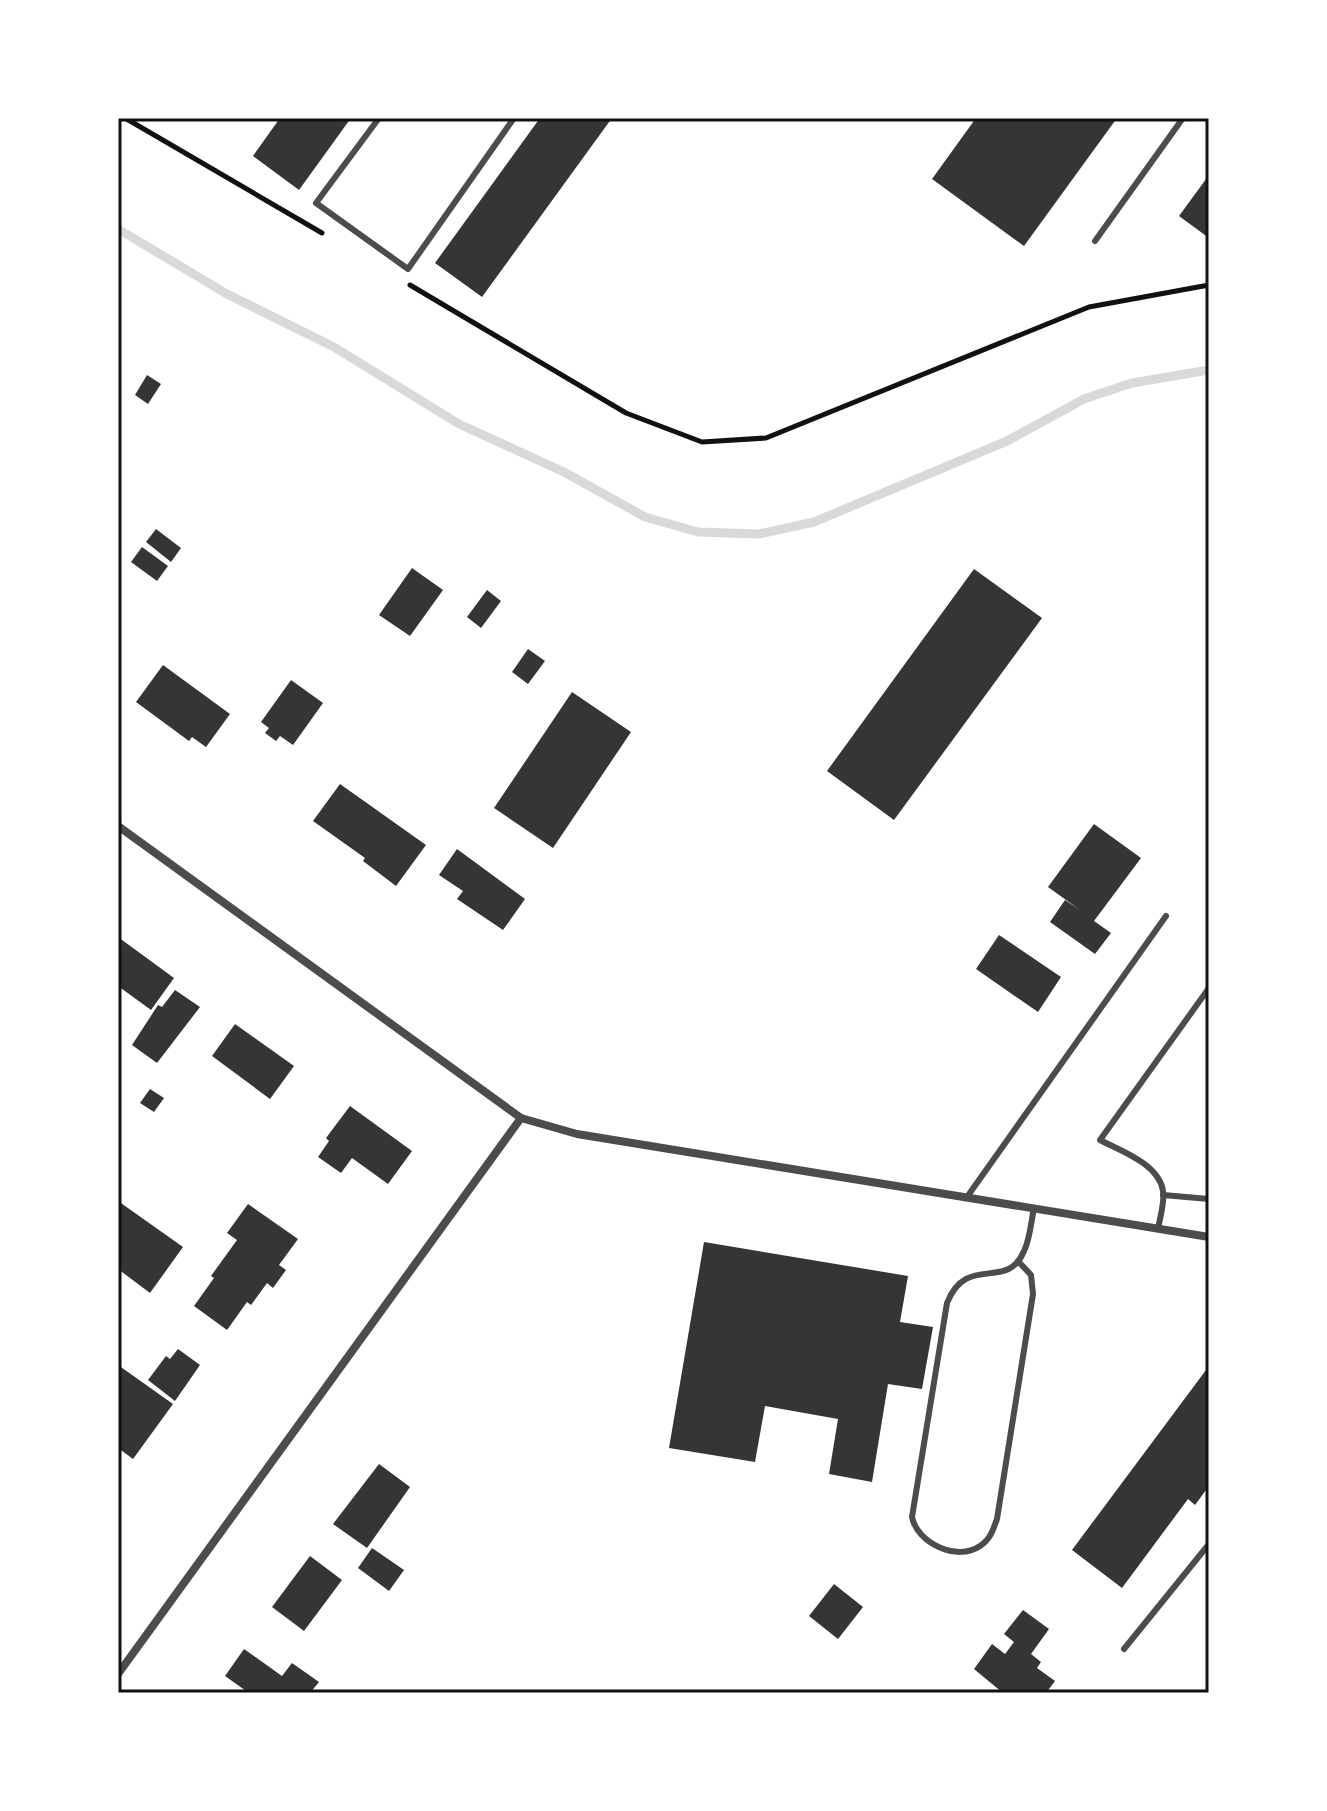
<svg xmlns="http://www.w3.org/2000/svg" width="1327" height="1811" viewBox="0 0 1327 1811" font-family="Jost,sans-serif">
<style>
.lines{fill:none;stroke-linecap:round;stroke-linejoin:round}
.stream{stroke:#d9d9d9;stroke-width:9}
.building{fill:#353535}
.path{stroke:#111;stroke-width:5}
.service{stroke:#4c4c4c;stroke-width:6}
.minor{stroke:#4c4c4c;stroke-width:8}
.neatline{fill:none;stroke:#111;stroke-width:3}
</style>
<rect width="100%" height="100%" fill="#fff"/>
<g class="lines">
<polyline class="stream" points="118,229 227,294 334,347 459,424 564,472 645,517 698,532 759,534 814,522 1007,441 1084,399 1132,383 1209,370"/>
</g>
<g class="building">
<polygon points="280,118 351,118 299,190 253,156"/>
<polygon points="540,118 612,118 482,297 435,263"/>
<polygon points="976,118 1117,118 1024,246 932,179"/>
<polygon points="1209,175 1209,238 1179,216"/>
<polygon points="147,375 161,384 148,404 135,395"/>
<polygon points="156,529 181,548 171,562 146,542"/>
<polygon points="142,547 168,566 157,581 131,562"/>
<polygon points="412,568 443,590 410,636 379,615"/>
<polygon points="974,569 1042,618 894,820 827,771"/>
<polygon points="487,590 501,601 481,628 467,617"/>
<polygon points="528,649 545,661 528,684 512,672"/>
<polygon points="163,665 230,714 206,747 192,737 189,741 136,702"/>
<polygon points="291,680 323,703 293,745 280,736 276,741 265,733 269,728 261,722"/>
<polygon points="572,692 631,732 553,848 494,808"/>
<polygon points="340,784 426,845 396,886 363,861 365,858 313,821"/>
<polygon points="1094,824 1141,858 1094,921 1111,933 1095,954 1050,922 1065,900 1080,910 1048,887"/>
<polygon points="457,849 525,899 503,930 457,899 463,891 439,875"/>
<polygon points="999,935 1061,977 1038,1012 976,969"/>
<polygon points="118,937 174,978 151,1010 118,986"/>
<polygon points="175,990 200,1007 157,1063 132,1045 158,1005 162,1007"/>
<polygon points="235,1024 294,1066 270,1099 212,1056"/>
<polygon points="150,1089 164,1098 154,1112 140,1103"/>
<polygon points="350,1106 412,1151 388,1184 352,1158 341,1173 318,1157 329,1141 326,1138"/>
<polygon points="118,1201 183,1247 150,1293 118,1269"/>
<polygon points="248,1204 298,1239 279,1265 286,1270 273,1288 267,1283 251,1305 247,1302 227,1330 194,1306 214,1278 211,1276 237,1240 227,1233"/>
<polygon points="704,1242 908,1276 900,1322 933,1327 922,1389 888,1384 872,1482 829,1474 838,1419 765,1406 755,1462 669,1448"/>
<polygon points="178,1349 200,1365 175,1401 148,1380 166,1356 170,1359"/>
<polygon points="118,1365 173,1404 133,1459 118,1448"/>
<polygon points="1209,1366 1209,1486 1195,1505 1188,1499 1122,1588 1072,1550"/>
<polygon points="379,1464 410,1487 367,1548 333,1524"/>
<polygon points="372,1548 404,1570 389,1591 358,1568"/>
<polygon points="310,1556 342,1580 304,1631 272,1607"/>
<polygon points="834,1584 863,1607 838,1639 809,1616"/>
<polygon points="1023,1610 1049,1629 1031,1654 1041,1662 1037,1668 1055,1681 1046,1693 1003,1693 974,1669 992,1644 1005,1654 1014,1642 1004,1634"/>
<polygon points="244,1649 282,1676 292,1663 319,1682 310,1693 249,1693 225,1676"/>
</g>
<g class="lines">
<g class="path">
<polyline points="125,118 322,233"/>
<polyline points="410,285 626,413 702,442 766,438 1089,307 1209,285"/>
</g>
<g class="service">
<polyline points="379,118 316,203 408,269 514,118"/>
<polyline points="1095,241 1183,118"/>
<polyline points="1163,1195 1209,1199"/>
<polyline points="967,1197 1166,916"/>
<path d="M1158 1229C1160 1217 1165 1202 1163 1191 1159 1164 1121 1151 1100 1140L1209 988"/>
<path d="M1018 1261 1031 1275 1033 1294 997 1519C993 1530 990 1540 980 1546 957 1562 917 1543 912 1517L947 1303C967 1253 1007 1292 1024 1251 1030 1239 1031 1222 1034 1208"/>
<polyline points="1124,1649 1209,1544"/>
</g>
<g class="minor">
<polyline points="118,826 521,1118 577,1134 1209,1237"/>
<polyline points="118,1674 521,1118"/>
</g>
</g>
<rect width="1327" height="1811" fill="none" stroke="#ffffff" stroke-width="240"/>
<rect x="120" y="120" width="1087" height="1571" class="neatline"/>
</svg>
